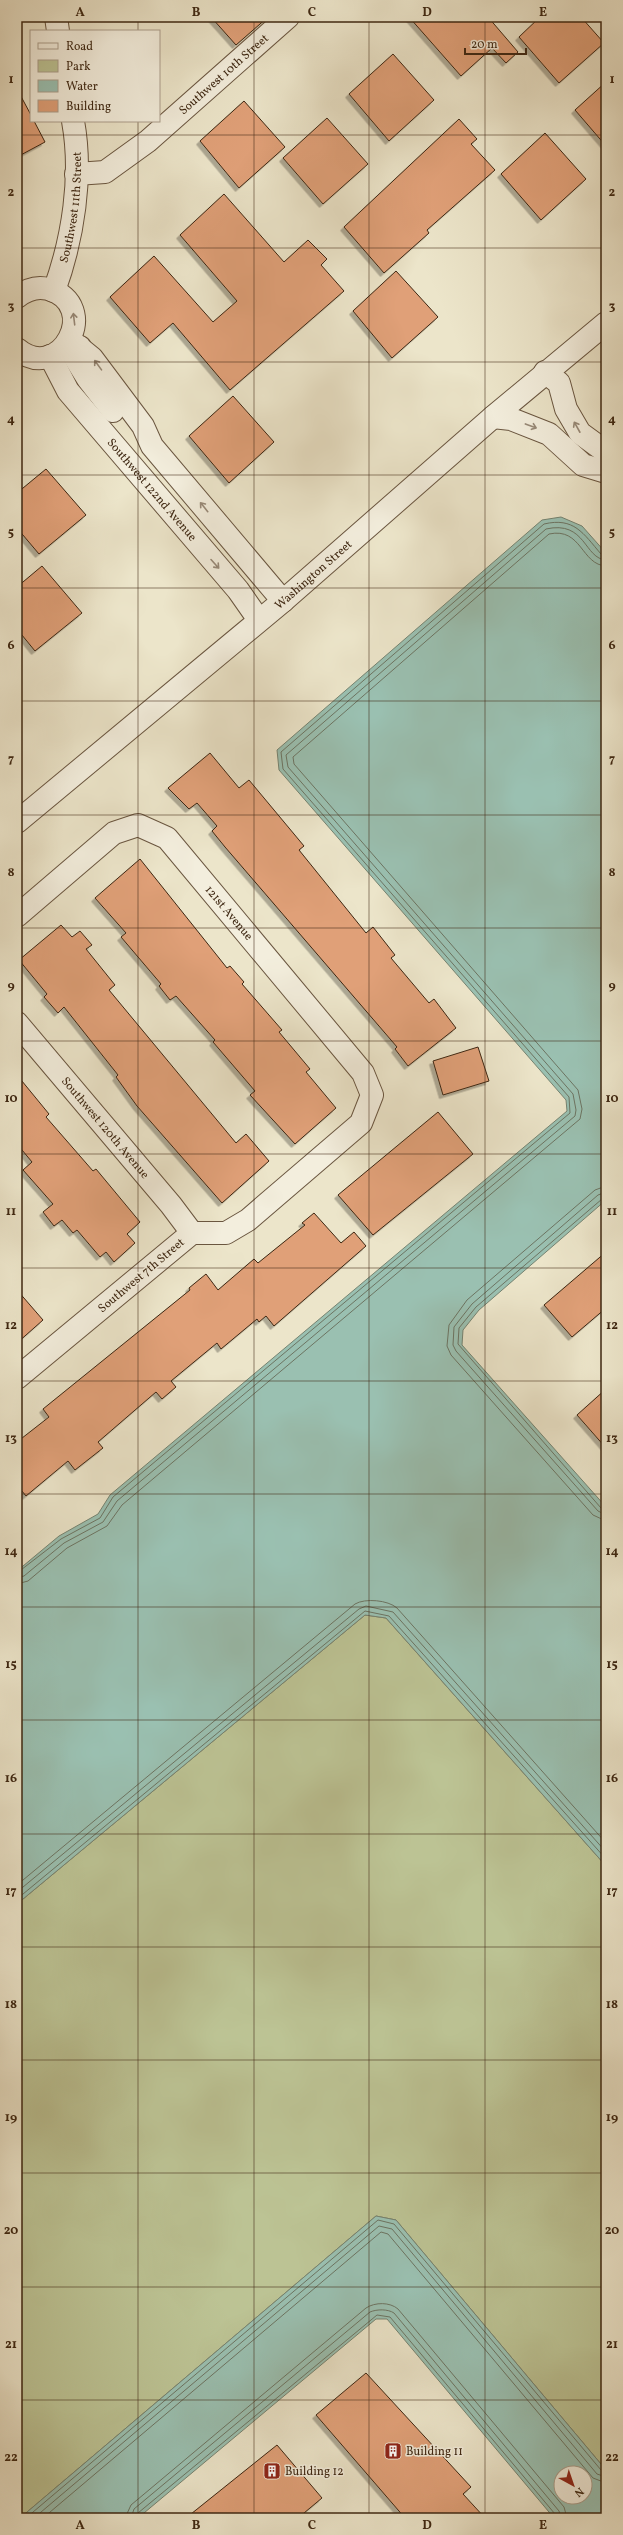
<svg xmlns="http://www.w3.org/2000/svg" width="623" height="2535" viewBox="0 0 623 2535" font-family="Vollkorn,serif">
<style>
.green{fill:#bcc394;stroke:#7d7553}
.water{fill:#9ac0b1;stroke:#758371;fill-rule:evenodd}
.lines{fill:none;stroke-linecap:round;stroke-linejoin:round}
.shore{stroke:#6c7462;stroke-width:1}
.building{fill:#e0a078;stroke:#3e2712;filter:url(#shadow)}
.minor-casing{stroke:#6a5640;stroke-width:24}
.tertiary-casing{stroke:#6a5640;stroke-width:24}
.minor{stroke:#f3eedd;stroke-width:22}
.tertiary{stroke:#f3eedd;stroke-width:22}
.oneway{stroke:#988a78}
.grid{fill:none;stroke:#3e2712;stroke-width:1;stroke-opacity:0.55}
.labels{text-anchor:middle;stroke-width:3;stroke-linejoin:round;paint-order:stroke}
.street-label{font-size:12px;fill:#3e2712;stroke:#f3eedd}
.poi-label{font-size:12px;fill:#3e2712;stroke:#f3eedd;text-anchor:start}
.neatline{fill:none;stroke:#3e2712;stroke-width:1.5}
.grid-label{font-size:13px;text-anchor:middle;font-weight:bold;fill:#3e2712}
</style>
<defs>
<filter id="shadow"><feDropShadow dx="-3.5" dy="3.5" stdDeviation="0" flood-color="#0004"/></filter>
</defs>
<rect width="100%" height="100%" fill="#ece5ca"/>
<filter id="stains"><feTurbulence type="fractalNoise" baseFrequency=".005" numOctaves="4"/><feColorMatrix values="0 0 0 0 .2 0 0 0 0 .09 0 0 0 0 .02 0 0 0 .5 -.17"/></filter>
<radialGradient id="worn" r=".72"><stop offset=".6" stop-color="#630" stop-opacity="0"/><stop offset="1" stop-color="#630" stop-opacity=".3"/></radialGradient>
<polygon class="green" points="365,1615 386,1618 606,1866 606,2470 396,2220 376,2216 20,2518 17,2518 17,1904"/>
<g class="water">
<polygon points="561,517 582,526 606,553 606,1200 479,1310 463,1330 462,1345 606,1507 606,1866 386,1618 365,1615 17,1904 17,1571 59,1536 98,1514 110,1495 567,1111 566,1100 279,770 277,750 542,520"/>
<path d="M376 2216 396 2220 606 2470V2518H554L387 2319H376L138 2518H20ZM561 2473H585V2497H561Z"/>
</g>
<g class="lines">
<g class="shore">
<polyline points="606,1186 595,1190 467,1300 449,1325 447,1346 451,1355 593,1515 606,1521"/>
<polyline points="606,1192 598,1195 472,1304 454,1327 453,1345 456,1351 598,1511 606,1515"/>
<polyline points="606,1197 602,1199 476,1307 459,1328 458,1344 601,1508 606,1510"/>
<path d="M17 1573 61 1539 100 1518 113 1497 570 1113 569 1097 283 769 281 752 544 524C574 517 583 533 601 554L606 555"/>
<path d="M17 1578 24 1576 64 1543 103 1522 117 1501 575 1116 576 1110 573 1094 288 767 286 755 546 529C586 520 584 559 606 560"/>
<path d="M17 1584 28 1581 67 1548 107 1526 122 1505 580 1119 582 1109 578 1090 294 764 293 757 549 534C582 527 581 565 606 566"/>
<path d="M17 1885 355 1604C365 1598 388 1600 397 1608L606 1843"/>
<polyline points="17,1892 359,1609 366,1606 393,1612 606,1852"/>
<polyline points="17,1899 365,1611 389,1616 606,1859"/>
<polyline points="26,2518 378,2220 394,2224 601,2470 606,2472"/>
<polyline points="34,2518 379,2226 392,2229 597,2474 606,2477"/>
<polyline points="43,2518 381,2232 388,2234 593,2478 606,2483"/>
<path d="M125 2518 131 2505 366 2308C375 2302 390 2302 398 2309L564 2507 567 2518"/>
<path d="M131 2518 134 2509 370 2312C377 2309 388 2309 394 2313L559 2511 561 2518"/>
<polyline points="136,2518 138,2513 377,2315 390,2317 555,2514 556,2518"/>
</g>
</g>
<g class="building">
<polygon points="211,17 268,17 236,45"/>
<polygon points="409,17 488,17 518,52 506,63 492,48 461,76"/>
<polygon points="540,17 581,17 604,43 559,83 519,37"/>
<polygon points="393,54 434,100 389,141 349,94"/>
<polygon points="606,82 606,146 575,110"/>
<polygon points="17,89 31,115 31,121 34,121 45,142 17,157"/>
<polygon points="244,101 285,147 239,188 200,141"/>
<polygon points="327,118 368,164 323,204 283,158"/>
<polygon points="459,119 477,139 471,144 495,170 427,230 429,233 384,273 344,227"/>
<polygon points="545,133 586,179 541,220 501,174"/>
<polygon points="224,194 284,262 308,240 327,259 321,265 344,291 230,390 173,323 150,343 110,297 154,256 213,322 237,301 180,235"/>
<polygon points="396,271 438,317 392,358 353,311"/>
<polygon points="233,396 274,442 229,483 189,436"/>
<polygon points="46,469 86,515 39,554 17,528 17,493"/>
<polygon points="42,566 82,613 35,651 17,629 17,587"/>
<polygon points="210,753 239,788 249,780 304,846 299,850 366,933 373,927 395,955 391,958 429,1003 434,999 456,1028 408,1066 395,1049 397,1047 225,847 212,831 217,826 197,803 189,809 168,788"/>
<polygon points="140,859 227,968 230,966 244,982 242,984 282,1030 279,1032 310,1069 306,1072 336,1108 295,1144 250,1095 255,1091 213,1042 215,1040 176,996 170,1000 159,986 161,984 121,937 126,933 95,898"/>
<polygon points="61,925 72,937 80,931 92,945 86,949 115,985 109,990 236,1143 246,1134 269,1161 222,1203 137,1106 116,1077 118,1075 64,1007 58,1013 44,997 47,994 19,960"/>
<polygon points="478,1047 489,1081 443,1095 433,1061"/>
<polygon points="17,1075 49,1114 46,1117 93,1171 96,1169 140,1222 127,1234 135,1243 114,1262 106,1252 100,1257 77,1230 73,1233 62,1220 54,1226 43,1212 53,1204 23,1170 32,1162 17,1144"/>
<polygon points="438,1112 473,1154 373,1235 338,1195"/>
<polygon points="314,1213 341,1243 354,1232 366,1246 274,1326 266,1316 259,1322 257,1319 221,1349 217,1343 171,1381 176,1387 162,1399 156,1392 98,1442 103,1448 75,1470 68,1461 26,1496 17,1485 17,1442 49,1417 43,1409 190,1290 189,1288 206,1274 218,1290 254,1259 258,1263 305,1225 302,1223"/>
<polygon points="606,1252 606,1308 572,1337 544,1305"/>
<polygon points="17,1290 43,1320 17,1343"/>
<polygon points="606,1389 606,1448 577,1415"/>
<polygon points="366,2373 471,2487 463,2494 485,2518 405,2518 316,2415"/>
<polygon points="277,2445 322,2498 298,2518 186,2518"/>
</g>
<g class="lines">
<g class="minor-casing">
<g id="minor">
<polyline points="56,17 58,31"/>
<path id="s1" d="M76 174 105 172 148 141 288 17"/>
<path id="s2" d="M54 291C73 239 83 176 73 121"/>
<path d="M17 297C26 290 37 286 48 289 103 305 60 385 17 349"/>
<polyline points="70,340 92,358 143,426 152,446 283,601"/>
<polyline points="80,347 75,358 88,379 113,411"/>
<path id="s3" d="M50 356 68 391 238 590 259 620"/>
<polyline points="545,372 559,383 566,409 580,433 606,452"/>
<polyline points="493,417 511,419 549,434 583,465 606,472"/>
<path id="s4" d="M17 916 114 833 138 825 167 838 363 1073 372 1095 361 1123 248 1220 226 1233H192L17 1378"/>
<path id="s5" d="M17 1023 171 1205 192 1233"/>
</g>
</g>
<g class="tertiary-casing">
<g id="tertiary">
<path id="s6" d="M17 822 283 601 493 417 606 323"/>
</g>
</g>
<use href="#minor" class="minor"/>
<use href="#tertiary" class="tertiary"/>
</g>
<defs><path id="oneway-shaft" d="M-6 0H5M1.5-3L5.5 0L1.5 3" fill="none" stroke-width="1.6" stroke-linecap="round" stroke-linejoin="round"/></defs>
<g class="oneway">
<use href="#oneway-shaft" transform="translate(74 319) rotate(-97)"/>
<use href="#oneway-shaft" transform="translate(98 365) rotate(-126)"/>
<use href="#oneway-shaft" transform="translate(531 426) rotate(20)"/>
<use href="#oneway-shaft" transform="translate(577 427) rotate(-119)"/>
<use href="#oneway-shaft" transform="translate(204 507) rotate(-129)"/>
<use href="#oneway-shaft" transform="translate(215 564) rotate(48)"/>
</g>
<path class="grid" d="M138 17V31M254 17V2518M369 17V2518M485 17V2518M138 121V2518M17 135H606M17 248H606M17 362H606M17 475H606M17 588H606M17 701H606M17 815H606M17 928H606M17 1041H606M17 1154H606M17 1268H606M17 1381H606M17 1494H606M17 1607H606M17 1720H606M17 1834H606M17 1947H606M17 2060H606M17 2173H606M17 2287H606M17 2400H606"/>
<defs>
<g id="building-square" transform="scale(0.9)"><rect x="-9" y="-9" width="18" height="18" rx="4" fill="#8f2418" stroke="#f3eedd"/><path d="M-4-6H4V6H1V3H-1V6H-4ZM-2.5-4.3h1.7v1.8h-1.7ZM.8-4.3h1.7v1.8H.8ZM-2.5-1h1.7V.8h-1.7ZM.8-1h1.7V.8H.8Z" fill="#fff"/></g>
</defs>
<g fill-rule="evenodd">
<use href="#building-square" x="393" y="2451"/>
<use href="#building-square" x="272" y="2471"/>
</g>
<g class="labels">
<g class="street-label">
<text dy="4" stroke="none"><textPath href="#s1" startOffset="183">Southwest 10th Street</textPath></text>
<text dy="4" stroke="none"><textPath href="#s2" startOffset="86">Southwest 11th Street</textPath></text>
<text dy="4" stroke="none"><textPath href="#s3" startOffset="169">Southwest 122nd Avenue</textPath></text>
<text dy="4" stroke="none"><textPath href="#s6" startOffset="386">Washington Street</textPath></text>
<text dy="4" stroke="none"><textPath href="#s4" startOffset="282">121st Avenue</textPath></text>
<text dy="4" stroke="none"><textPath href="#s5" startOffset="137">Southwest 120th Avenue</textPath></text>
<text transform="translate(141 1275) rotate(-40)" y="4">Southwest 7th Street</text>
</g>
<g class="poi-label">
<text x="406" y="2455">Building 11</text>
<text x="285" y="2475">Building 12</text>
</g>
</g>
<rect width="623" height="2535" fill="none" stroke="#ece5ca" stroke-width="44"/>
<rect x="30" y="30" width="130" height="92" fill="#f3eedd" stroke="#ab9e8c"/>
<rect x="38" y="43" width="20" height="6" fill="#f3eedd" stroke="#ab9e8c"/>
<text x="66" y="50" font-size="12" fill="#3e2712">Road</text>
<rect x="38" y="60" width="20" height="12" fill="#bcc394" stroke="#ab9e8c"/>
<text x="66" y="70" font-size="12" fill="#3e2712">Park</text>
<rect x="38" y="80" width="20" height="12" fill="#9ac0b1" stroke="#ab9e8c"/>
<text x="66" y="90" font-size="12" fill="#3e2712">Water</text>
<rect x="38" y="100" width="20" height="12" fill="#e0a078" stroke="#ab9e8c"/>
<text x="66" y="110" font-size="12" fill="#3e2712">Building</text>
<g transform="translate(573 2485) rotate(140)"><circle r="19" fill="#f3eedd" stroke="#ab9e8c"/>
<path d="M0-3L7 15L0 10L-7 15Z" fill="#8f2418"/>
<text y="-6" font-size="11" font-weight="bold" text-anchor="middle" fill="#3e2712">N</text>
</g>
<path d="M465 48v6h61v-6" fill="none" stroke="#3e2712" stroke-width="2"/>
<text x="471" y="48" font-size="12" fill="#3e2712" stroke="#f3eedd" stroke-width="3" paint-order="stroke">20 m</text>
<rect x="22" y="22" width="579" height="2491" class="neatline"/>
<g class="grid-label">
<text x="80" y="16">A</text>
<text x="196" y="16">B</text>
<text x="312" y="16">C</text>
<text x="427" y="16">D</text>
<text x="543" y="16">E</text>
<text x="11" y="83">1</text>
<text x="612" y="83">1</text>
<text x="11" y="196">2</text>
<text x="612" y="196">2</text>
<text x="11" y="310">3</text>
<text x="612" y="310">3</text>
<text x="11" y="423">4</text>
<text x="612" y="423">4</text>
<text x="11" y="536">5</text>
<text x="612" y="536">5</text>
<text x="11" y="649">6</text>
<text x="612" y="649">6</text>
<text x="11" y="763">7</text>
<text x="612" y="763">7</text>
<text x="11" y="876">8</text>
<text x="612" y="876">8</text>
<text x="11" y="989">9</text>
<text x="612" y="989">9</text>
<text x="11" y="1102">10</text>
<text x="612" y="1102">10</text>
<text x="11" y="1215">11</text>
<text x="612" y="1215">11</text>
<text x="11" y="1329">12</text>
<text x="612" y="1329">12</text>
<text x="11" y="1442">13</text>
<text x="612" y="1442">13</text>
<text x="11" y="1555">14</text>
<text x="612" y="1555">14</text>
<text x="11" y="1668">15</text>
<text x="612" y="1668">15</text>
<text x="11" y="1782">16</text>
<text x="612" y="1782">16</text>
<text x="11" y="1895">17</text>
<text x="612" y="1895">17</text>
<text x="11" y="2008">18</text>
<text x="612" y="2008">18</text>
<text x="11" y="2121">19</text>
<text x="612" y="2121">19</text>
<text x="11" y="2234">20</text>
<text x="612" y="2234">20</text>
<text x="11" y="2348">21</text>
<text x="612" y="2348">21</text>
<text x="11" y="2461">22</text>
<text x="612" y="2461">22</text>
<text x="80" y="2529">A</text>
<text x="196" y="2529">B</text>
<text x="312" y="2529">C</text>
<text x="427" y="2529">D</text>
<text x="543" y="2529">E</text>
</g>
<rect width="100%" height="100%" filter="url(#stains)"/>
<rect width="100%" height="100%" fill="url(#worn)"/>
</svg>
